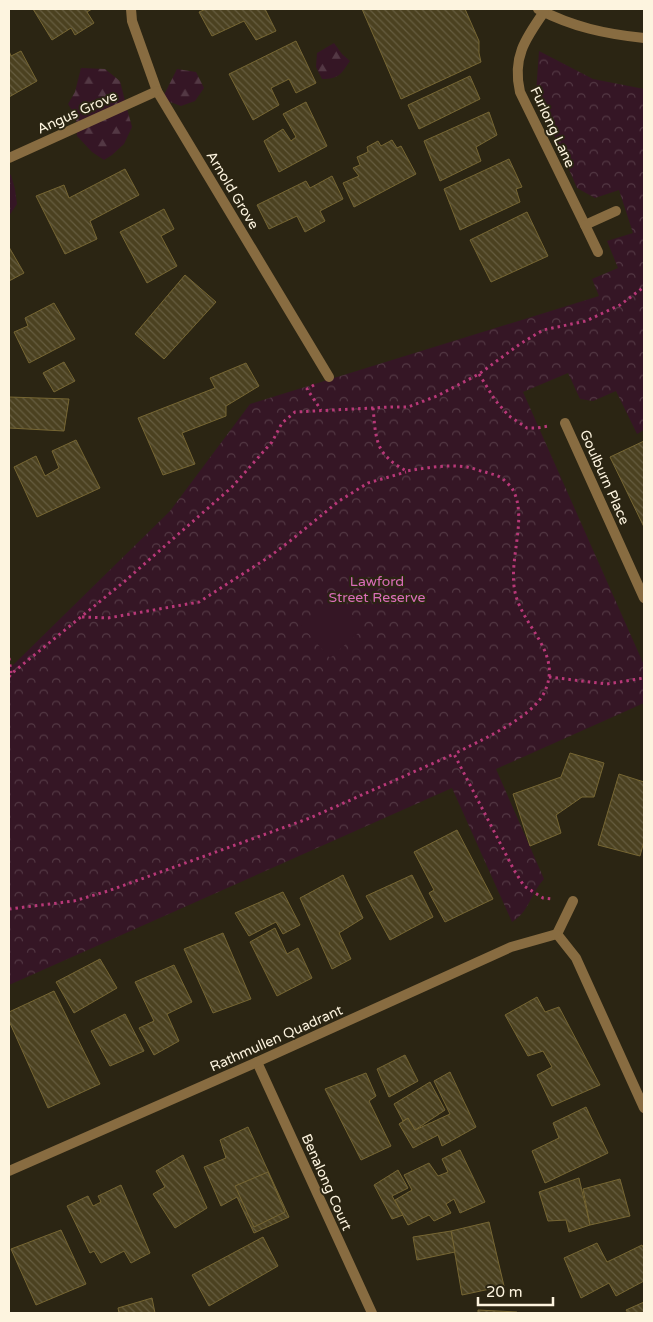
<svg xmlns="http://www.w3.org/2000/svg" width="653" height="1322" viewBox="0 0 653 1322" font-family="'Varela Round',sans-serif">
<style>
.forest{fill:url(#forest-firs)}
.park{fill:url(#park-crowns)}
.pitch{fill:#351625}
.building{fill:url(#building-back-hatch);stroke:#766633}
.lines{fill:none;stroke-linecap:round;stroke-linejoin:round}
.path{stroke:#b83878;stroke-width:3;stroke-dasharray:2.5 4;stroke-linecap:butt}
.minor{stroke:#886c41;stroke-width:10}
.labels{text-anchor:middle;stroke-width:4;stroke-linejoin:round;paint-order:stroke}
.street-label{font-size:14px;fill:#fdf4df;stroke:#2b2513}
.park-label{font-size:14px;fill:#db6db9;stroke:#2b2513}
</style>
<defs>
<pattern id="forest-firs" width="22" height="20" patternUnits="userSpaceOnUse" patternTransform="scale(1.25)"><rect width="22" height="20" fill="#351625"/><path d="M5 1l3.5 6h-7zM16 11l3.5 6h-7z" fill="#533844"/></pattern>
<pattern id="park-crowns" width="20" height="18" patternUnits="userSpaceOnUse" patternTransform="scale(1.25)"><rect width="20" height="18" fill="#351625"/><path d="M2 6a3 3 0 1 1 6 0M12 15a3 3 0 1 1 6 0" fill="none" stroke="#533844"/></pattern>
<pattern id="building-back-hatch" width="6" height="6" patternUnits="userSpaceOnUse" patternTransform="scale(1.25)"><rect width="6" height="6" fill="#4b4120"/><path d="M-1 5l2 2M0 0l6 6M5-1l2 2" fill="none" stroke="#665d40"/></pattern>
</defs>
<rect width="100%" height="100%" fill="#2b2513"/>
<g class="forest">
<path d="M334 43 342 54 350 61C341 74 339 79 322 79L316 67 317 53Z"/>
<polygon points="81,68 105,69 120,81 126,105 132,127 124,144 112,155 104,160 92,152 77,136 76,117 68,104 75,92"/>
<polygon points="177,69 196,72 204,88 195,101 181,106 162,99"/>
<polygon points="9,174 11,175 15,189 17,204 9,216"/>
</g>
<path class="park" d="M539 51 593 79 644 89V430L637 434 616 391 593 401 580 399 568 373 523 392 644 665V703L496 769 544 879C531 893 529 912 512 922L452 788 9 985V666L13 665 170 511 250 404 599 296 592 279 618 268 607 241 633 233 619 190 595 198 577 188 536 93Z"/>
<polygon class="pitch" points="334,595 364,628 330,658 301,625"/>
<g class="building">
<polygon points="33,9 92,9 87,12 94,23 75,35 71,28 52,40"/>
<polygon points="206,9 265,9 276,31 256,40 244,21 212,36 199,12"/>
<polygon points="362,9 465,9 479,41 479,53 481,62 401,99"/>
<polygon points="296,41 316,83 296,93 289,79 271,88 279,105 253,120 229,74"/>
<polygon points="9,51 11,56 21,51 37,81 9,97"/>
<polygon points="470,76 480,99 419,129 408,105"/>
<polygon points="306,102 327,146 279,172 264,141 283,129 291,141 296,137 283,114"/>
<polygon points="489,112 497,135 476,147 481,161 440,181 424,141"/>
<polygon points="392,140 397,148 401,146 416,174 354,207 343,183 359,176 353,168 360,165 357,157 368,152 367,147 378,141 381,146"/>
<polygon points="509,159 522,187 516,189 520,202 460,230 444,189"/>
<polygon points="125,169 139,195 90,221 97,239 65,254 36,196 64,185 69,198"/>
<polygon points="332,176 343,199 320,211 325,221 305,232 297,216 269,229 257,205 306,181 310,188"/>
<polygon points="164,209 174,229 161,236 177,266 147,283 120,232"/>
<polygon points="527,212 548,256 491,282 470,240"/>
<polygon points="9,247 24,273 9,281"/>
<polygon points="185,275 216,302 164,359 135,334"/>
<polygon points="54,303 75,339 29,363 14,332 28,326 25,318"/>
<polygon points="64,362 75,381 54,392 43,373"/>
<polygon points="246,363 259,386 226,406 226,416 182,433 195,464 163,475 138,418 215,388 210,378"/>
<polygon points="9,397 69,399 64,431 9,428"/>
<polygon points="76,440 100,488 37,517 14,467 36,456 45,476 59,468 52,451"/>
<polygon points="644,441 644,527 610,457"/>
<polygon points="570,753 604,763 594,797 582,797 556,815 561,833 530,846 513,794 561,777"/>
<polygon points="619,774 644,782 644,841 640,856 598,845"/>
<polygon points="457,830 493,899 445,922 429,893 434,890 414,852"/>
<polygon points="343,875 363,918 339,933 351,959 332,969 300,898"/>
<polygon points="412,875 433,917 390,940 366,896"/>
<polygon points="283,892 300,925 283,934 276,922 249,936 235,913"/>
<polygon points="275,928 287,954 298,948 312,978 277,996 250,942"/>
<polygon points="223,933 251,999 213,1013 184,949"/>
<polygon points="100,959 117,988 74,1013 56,982"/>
<polygon points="174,965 192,1002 167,1014 179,1041 154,1055 139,1028 154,1021 135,982"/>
<polygon points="54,991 100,1084 48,1108 9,1021 9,1012"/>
<polygon points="537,997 545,1012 559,1007 600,1085 552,1106 537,1075 552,1067 543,1051 528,1056 505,1015"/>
<polygon points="125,1014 144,1051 110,1066 91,1031"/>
<polygon points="405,1055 418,1081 389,1097 377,1069"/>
<polygon points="450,1072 476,1127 442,1146 438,1135 413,1148 399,1124 408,1118 415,1130 450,1114 434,1081"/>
<polygon points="366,1073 376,1096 369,1101 391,1146 361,1160 325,1089"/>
<polygon points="430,1082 445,1110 415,1130 408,1118 403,1121 394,1104"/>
<polygon points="586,1107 608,1153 545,1183 532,1151 559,1138 553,1123"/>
<polygon points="248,1127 289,1217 254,1233 237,1197 221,1206 204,1167 226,1158 220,1140"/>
<polygon points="460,1150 485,1202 460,1213 454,1199 446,1204 451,1213 434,1221 429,1215 408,1225 395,1200 412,1190 404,1175 429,1163 438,1176 448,1172 442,1159"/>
<polygon points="183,1155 207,1208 175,1228 153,1194 165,1187 156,1171"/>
<polygon points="398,1170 408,1188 392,1196 403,1215 392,1219 374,1185"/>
<polygon points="268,1172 285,1212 254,1227 235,1186"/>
<polygon points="579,1178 590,1225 569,1232 566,1220 548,1221 539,1192"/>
<polygon points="620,1179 630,1216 590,1225 583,1189"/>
<polygon points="121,1185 150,1253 131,1263 124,1251 101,1263 94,1251 90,1253 67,1206 88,1196 93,1206 101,1202 98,1196"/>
<polygon points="489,1222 504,1286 462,1295 451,1231"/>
<polygon points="61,1230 86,1284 36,1305 11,1249"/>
<polygon points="451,1231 455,1252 417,1260 413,1237"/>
<polygon points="263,1237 278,1266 209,1306 192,1275"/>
<polygon points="597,1243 607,1262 642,1245 644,1249 644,1281 616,1296 609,1283 581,1298 564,1258"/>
<polygon points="152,1298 155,1313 119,1313 118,1308"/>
<polygon points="644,1302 644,1313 628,1313 626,1310"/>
<polygon points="478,1310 517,1312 517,1313 478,1313"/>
</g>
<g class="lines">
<g class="path">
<polyline points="479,374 495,400 509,416 527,428 537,428 549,426"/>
<polyline points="314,385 307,389 321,410"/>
<path d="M373 408C375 424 374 445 387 457 392 463 400 467 406 471 426 468 447 464 467 467 473 468 479 471 485 472 491 474 498 475 503 479 506 482 511 486 513 490 528 518 508 560 515 592 522 627 564 653 544 693 532 718 479 741 454 754"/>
<polyline points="82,617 108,618 199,602 269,557 290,541 339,501 368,483 406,472"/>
<polyline points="9,658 11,673"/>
<polyline points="9,677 11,674 125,581 232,487 272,442 282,423 295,412 391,407 408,407 437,396 479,374 520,344 543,330 586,321 620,305 644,287"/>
<polyline points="549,677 607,684 644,678"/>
<polyline points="9,909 74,901 108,891 310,818 454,754 514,870 524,886 543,898 554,899"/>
</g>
<g class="minor">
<polyline points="131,9 132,21 157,91 329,377"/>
<path d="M538 9C573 27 605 34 644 38"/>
<path d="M544 12C525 39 512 58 520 92L585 225 616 211"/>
<polyline points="9,158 157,91"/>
<polyline points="585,225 598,252"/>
<polyline points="565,423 644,598"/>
<polyline points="573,901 557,934 576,958 644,1108"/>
<polyline points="257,1062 372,1313"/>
<polyline points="9,1171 257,1062 511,947 557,934"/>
</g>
</g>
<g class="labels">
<g class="street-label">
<text transform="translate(77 112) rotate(-24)" y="5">Angus Grove</text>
<text transform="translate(553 127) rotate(65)" y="5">Furlong Lane</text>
<text transform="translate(233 190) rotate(59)" y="5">Arnold Grove</text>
<text transform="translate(605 477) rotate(66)" y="5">Goulburn Place</text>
<text transform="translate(276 1038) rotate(-24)" y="5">Rathmullen Quadrant</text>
<text transform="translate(327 1182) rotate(66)" y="5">Benalong Court</text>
</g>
<g class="park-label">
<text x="377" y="586">Lawford<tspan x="377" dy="16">Street Reserve</tspan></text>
</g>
</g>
<rect width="653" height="1322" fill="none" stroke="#fdf4df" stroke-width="20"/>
<path d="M478 1297v8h75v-8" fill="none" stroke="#fdf4df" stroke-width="2.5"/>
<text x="486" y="1297" font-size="15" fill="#fdf4df" stroke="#2b2513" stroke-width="4" paint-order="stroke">20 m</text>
</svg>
